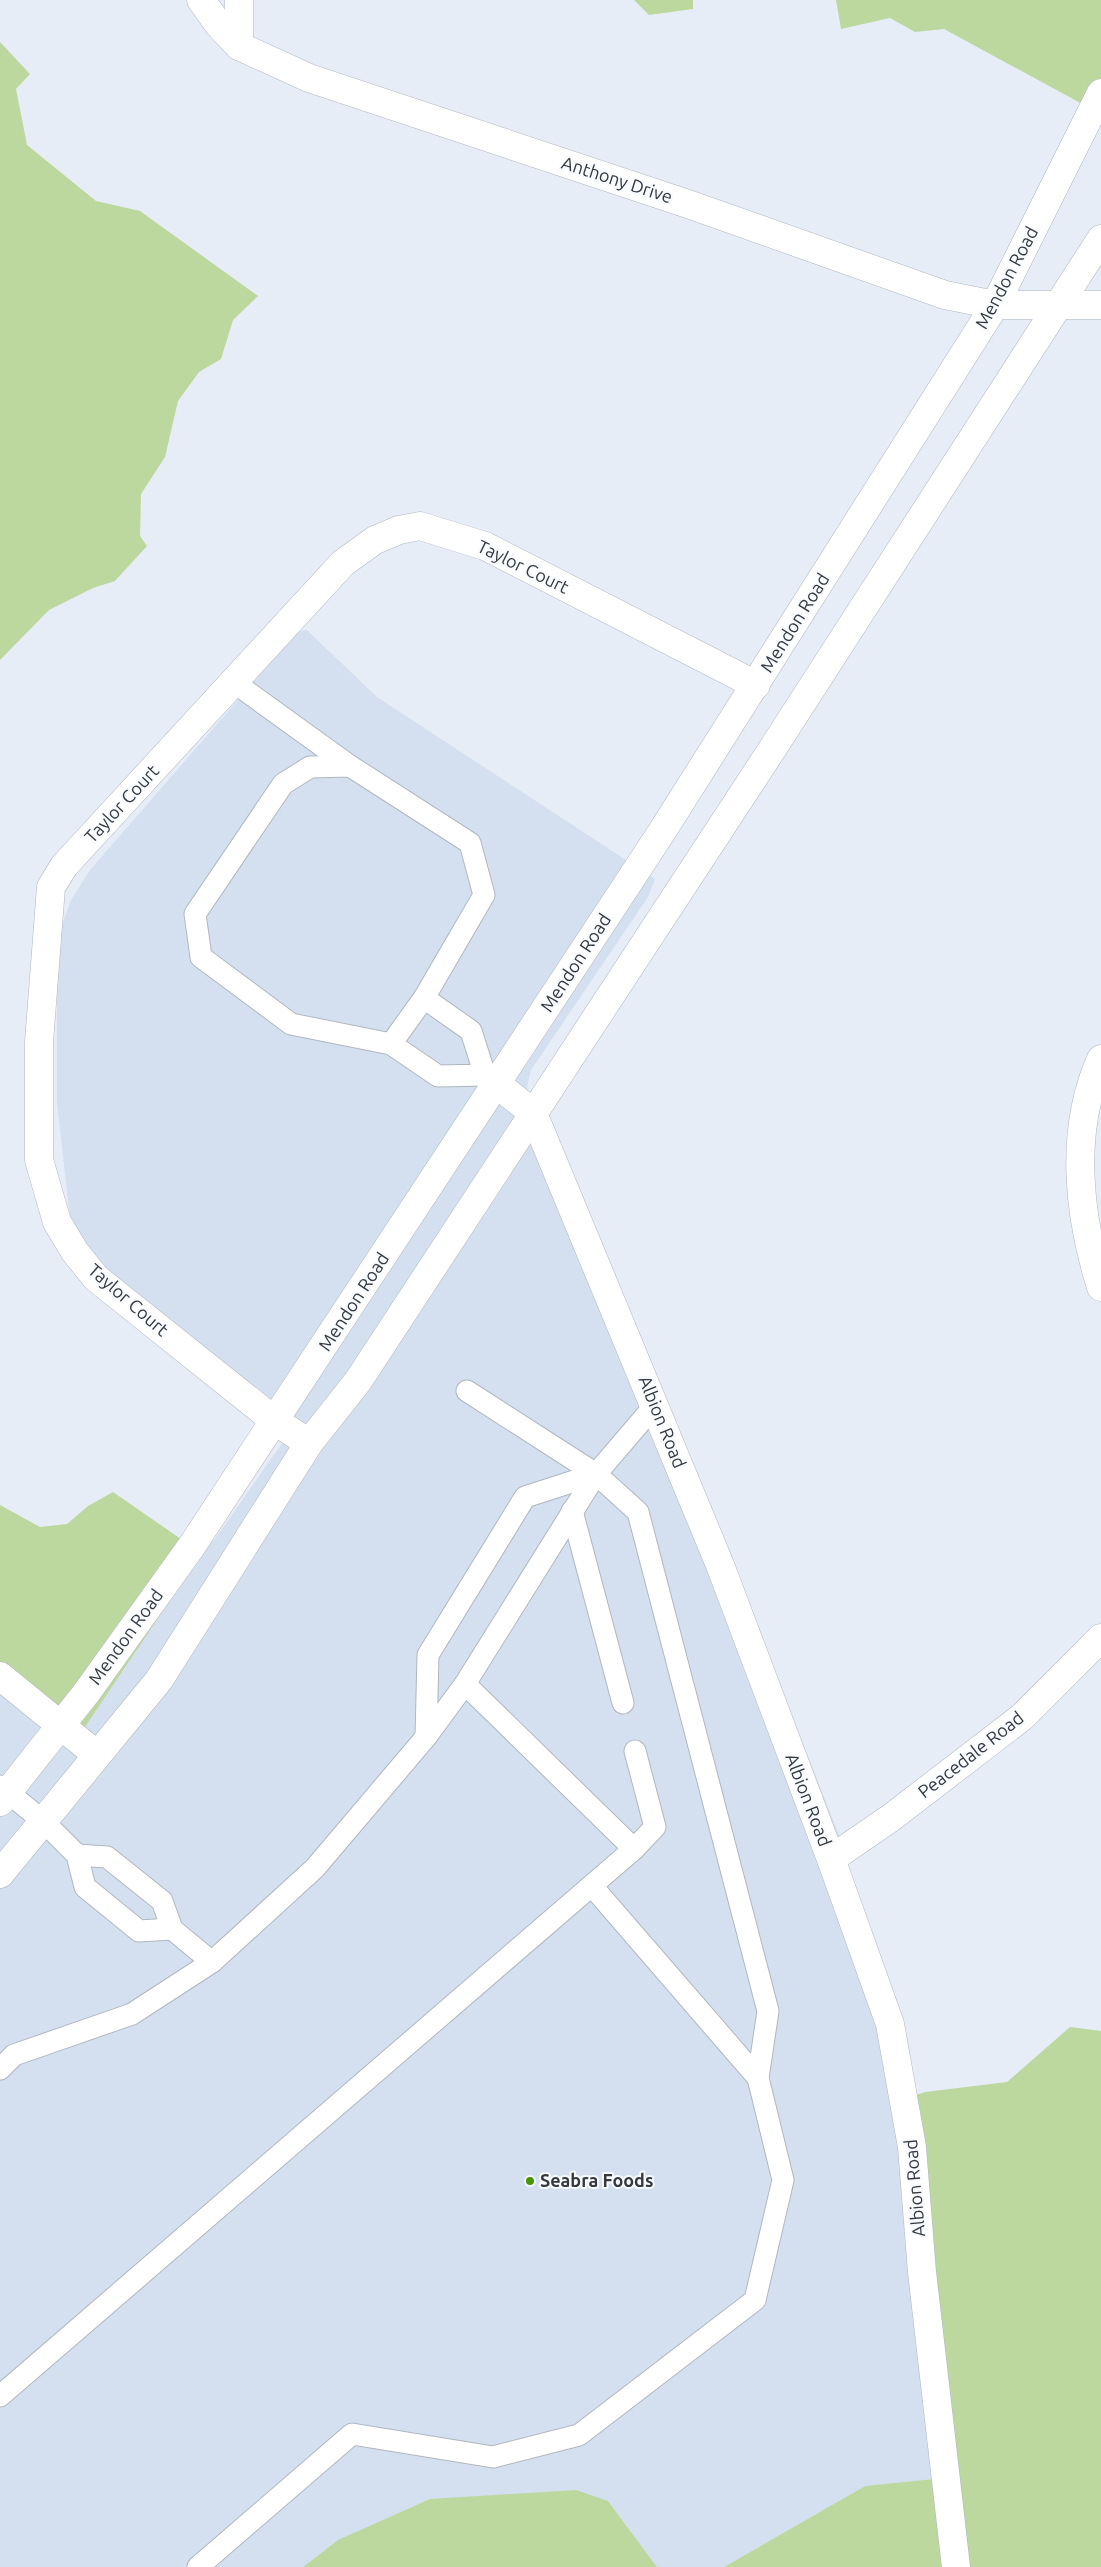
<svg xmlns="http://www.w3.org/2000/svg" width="1101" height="2567" viewBox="0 0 1101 2567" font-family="Ubuntu,sans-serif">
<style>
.built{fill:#d4e0ef}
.green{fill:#bcd89f}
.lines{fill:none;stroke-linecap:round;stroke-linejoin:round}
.lane-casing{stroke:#b0b7c0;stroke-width:23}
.street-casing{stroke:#b0b7c0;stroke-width:29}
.secondary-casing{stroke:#b0b7c0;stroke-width:29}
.primary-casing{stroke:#b0b7c0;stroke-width:29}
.lane{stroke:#fff;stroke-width:21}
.street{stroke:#fff;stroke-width:28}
.secondary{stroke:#fff;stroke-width:28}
.primary{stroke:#fff;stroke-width:28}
.poi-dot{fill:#459600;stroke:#f7fafe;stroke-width:2}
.labels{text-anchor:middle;stroke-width:4;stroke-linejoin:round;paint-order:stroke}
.street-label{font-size:18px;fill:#35383c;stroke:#f7fafe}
.poi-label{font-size:18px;font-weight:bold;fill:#35383c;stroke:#f7fafe;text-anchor:start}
</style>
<rect width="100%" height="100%" fill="#e6edf7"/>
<polygon class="built" points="307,630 377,697 655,879 648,897 531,1070 527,1087 745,1597 843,1845 851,1878 907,2044 953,2477 865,2486 724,2567 657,2567 608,2501 338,2540 303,2567 0,2567 0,1675 85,1727 200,1556 215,1539 287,1436 89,1258 70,1218 57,1103 57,938 71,900 90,870 298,631"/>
<g class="green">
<polygon points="634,0 693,0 693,9 649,15"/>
<polygon points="836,0 1101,0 1101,103 1097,112 944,29 915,32 890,18 841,29"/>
<polygon points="0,42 30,74 16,89 27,145 96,201 140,211 258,296 233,320 221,359 199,372 178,401 165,457 141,494 140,536 147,546 115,581 93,588 49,610 0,660"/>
<polygon points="113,1492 191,1546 200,1556 85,1727 75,1733 0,1675 0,1505 40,1527 67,1524 88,1506"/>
<polygon points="1070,2027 1101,2031 1101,2567 724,2567 865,2486 953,2477 916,2095 925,2092 1007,2082"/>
<polygon points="576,2490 608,2501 657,2567 303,2567 338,2540 430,2499"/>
</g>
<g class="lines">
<g class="lane-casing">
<g id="lane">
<polyline points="235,683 350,766"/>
<polyline points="391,1044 424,998"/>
<polyline points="485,1075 438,1076 391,1044 291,1024 201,957 195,914 283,784 310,767 350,766 470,843 484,895 424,998 471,1031 485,1075 497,1084"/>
<polyline points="467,1391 596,1474 638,1512 768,2011 758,2078"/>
<polyline points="572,1511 623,1703"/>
<polyline points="426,1737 428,1655 525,1497 596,1474"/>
<polyline points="0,1786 43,1821 77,1855 85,1887 139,1931 172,1929"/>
<polyline points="634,1849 655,1827 635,1751"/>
<polyline points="77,1855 107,1857 162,1901 172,1929 212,1962"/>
<polyline points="0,2069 14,2055 132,2014 212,1962 315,1868 426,1737 465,1684 596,1474 655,1405"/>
<polyline points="0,2396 634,1849 465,1684"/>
<polyline points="198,2567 352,2434 493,2457 579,2435 755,2300 783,2180 758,2078 592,1886"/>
</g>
</g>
<g class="street-casing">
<g id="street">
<polyline points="201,0 219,25 239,46 309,78 688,204 945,295 995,305 1101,305"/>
<polyline points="239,0 239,46"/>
<path d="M1101 1059C1069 1131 1078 1214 1101 1287"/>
<polyline points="309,1443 275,1421 96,1278 75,1252 57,1222 39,1160 39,1042 51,887 64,866 343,563 375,540 399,530 420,526 485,546 756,685"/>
<polyline points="0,1676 97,1755"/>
<polyline points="831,1859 892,1817 1022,1717 1101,1638"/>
</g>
</g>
<g class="secondary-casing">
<polyline id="secondary" points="497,1084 533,1113 720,1565 831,1859 890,2024 912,2147 922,2272 956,2567"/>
</g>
<g class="primary-casing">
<g id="primary">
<polyline points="0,1802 87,1692 191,1547 661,833 995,305 1101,93"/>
<polyline points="0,1874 159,1680 309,1443 358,1381 771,751 1101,239"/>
</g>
</g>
<use href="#lane" class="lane"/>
<use href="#street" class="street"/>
<use href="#secondary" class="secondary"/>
<use href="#primary" class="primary"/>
</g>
<circle class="poi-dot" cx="530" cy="2181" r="5"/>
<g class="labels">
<g class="street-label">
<text transform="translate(617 180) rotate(18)" y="6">Anthony Drive</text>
<text transform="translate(1007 278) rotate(-62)" y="6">Mendon Road</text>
<text transform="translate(523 567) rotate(26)" y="6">Taylor Court</text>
<text transform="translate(795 623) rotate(-58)" y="6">Mendon Road</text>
<text transform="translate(122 804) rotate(-47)" y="6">Taylor Court</text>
<text transform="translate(576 963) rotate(-57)" y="6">Mendon Road</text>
<text transform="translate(128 1300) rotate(41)" y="6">Taylor Court</text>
<text transform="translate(354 1302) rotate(-57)" y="6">Mendon Road</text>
<text transform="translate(662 1422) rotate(68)" y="6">Albion Road</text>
<text transform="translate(126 1637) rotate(-54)" y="6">Mendon Road</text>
<text transform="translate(971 1755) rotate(-38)" y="6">Peacedale Road</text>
<text transform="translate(808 1800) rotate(69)" y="6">Albion Road</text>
<text transform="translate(915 2188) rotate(-95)" y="6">Albion Road</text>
</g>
<g class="poi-label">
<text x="540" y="2187">Seabra Foods</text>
</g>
</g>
</svg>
